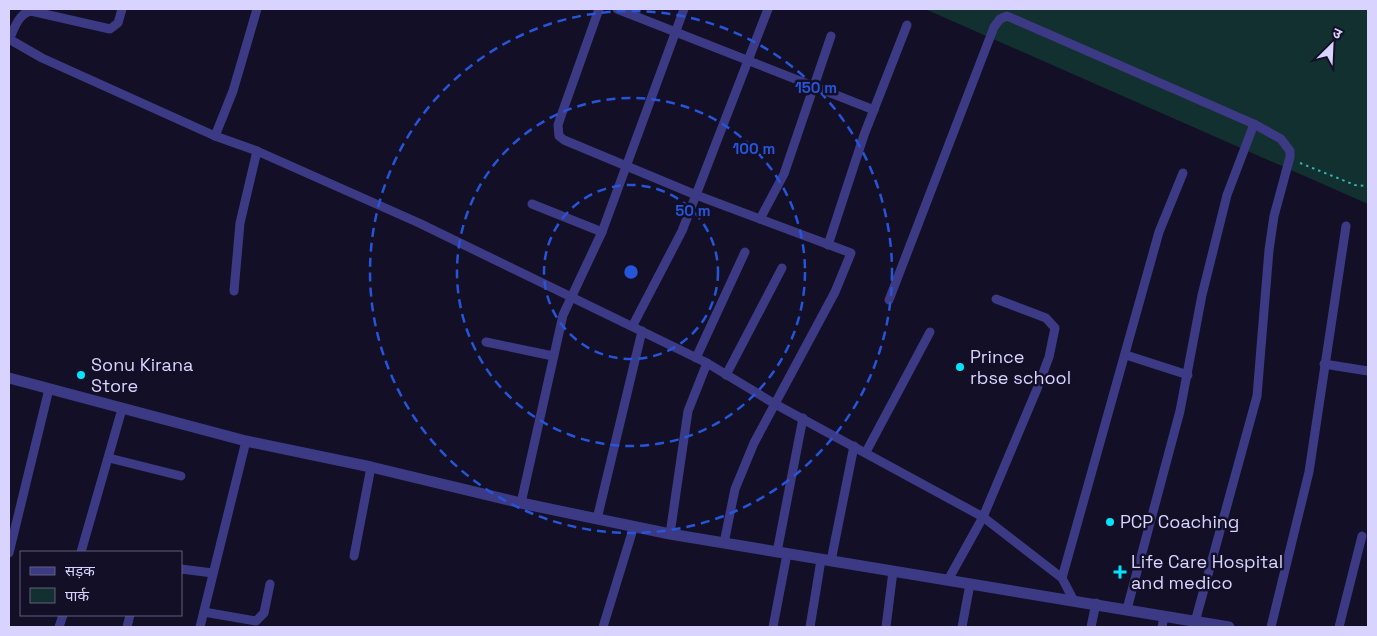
<svg xmlns="http://www.w3.org/2000/svg" width="1377" height="636" viewBox="0 0 1377 636" font-family="'Space Grotesk','Noto Sans Devanagari',sans-serif">
<style>
.green{fill:#12302f}
.lines{fill:none;stroke-linecap:round;stroke-linejoin:round}
.path{stroke:#2fb8b0;stroke-width:2;stroke-dasharray:2.5 4;stroke-linecap:butt}
.minor{stroke:#3d3a85;stroke-width:9}
.tertiary{stroke:#3d3a85;stroke-width:11}
.ring{fill:none;stroke:#2655da;stroke-width:2.5;stroke-dasharray:9 6}
.poi-dot{fill:#00e5ff;stroke:#130f26;stroke-width:2}
.labels{text-anchor:middle;stroke-width:5;stroke-linejoin:round;paint-order:stroke}
.poi-label{font-size:18px;fill:#d9d4ff;stroke:#130f26;text-anchor:start}
.centre{fill:#2655da;stroke:#130f26;stroke-width:2.5}
.ring-label{font-size:15px;text-anchor:middle;font-weight:bold;fill:#2655da;stroke:#130f26;stroke-width:5;stroke-linejoin:round;paint-order:stroke}
</style>
<rect width="100%" height="100%" fill="#130f26"/>
<polygon class="green" points="925,9 1368,9 1368,204"/>
<g class="lines">
<polyline class="path" points="1300,163 1355,185 1368,186"/>
<g class="minor">
<polyline points="599,9 561,116 558,125 559,136 564,140 696,195 851,253 835,292 754,443 735,489 724,543"/>
<polyline points="617,9 874,110"/>
<polyline points="9,39 42,58 215,136 257,151 419,223 707,363 775,404 983,517 1062,578 1074,601"/>
<path d="M9 39C15 28 18 14 31 11L110 29 118 23 122 9"/>
<polyline points="215,136 233,91 257,9"/>
<polyline points="532,204 602,232"/>
<polyline points="760,219 784,174 831,36"/>
<polyline points="828,245 864,135 907,25"/>
<polyline points="234,291 240,223 257,151"/>
<polyline points="889,300 994,27 1000,19 1007,16 1254,124 1281,139 1290,151 1290,157 1274,216 1269,250 1257,396 1195,622"/>
<polyline points="633,325 682,231 768,9"/>
<polyline points="486,342 553,356"/>
<polyline points="1126,355 1188,375"/>
<polyline points="696,358 745,252"/>
<polyline points="1324,364 1368,371"/>
<polyline points="726,375 782,268"/>
<polyline points="866,452 930,332"/>
<polyline points="109,458 181,476"/>
<polyline points="521,503 563,315 602,232 684,9"/>
<polyline points="597,519 642,331"/>
<polyline points="670,534 688,411 707,363"/>
<polyline points="81,552 122,409"/>
<polyline points="777,552 803,418"/>
<polyline points="9,553 49,389"/>
<polyline points="354,556 371,467"/>
<polyline points="831,561 854,446"/>
<polyline points="181,569 213,573"/>
<polyline points="1062,578 1159,232 1183,173"/>
<polyline points="948,580 983,517 1037,389 1049,357 1055,328 1046,318 996,299"/>
<polyline points="1127,609 1180,411 1202,295 1227,195 1254,124"/>
<polyline points="204,612 256,621 264,613 270,584"/>
<polyline points="59,627 63,615"/>
<polyline points="127,627 130,615"/>
<polyline points="200,627 246,441"/>
<polyline points="603,627 634,526"/>
<polyline points="773,627 787,554"/>
<polyline points="810,627 821,560"/>
<polyline points="886,627 893,571"/>
<polyline points="962,627 970,584"/>
<polyline points="1091,627 1096,603"/>
<polyline points="1162,627 1164,616"/>
<polyline points="1271,627 1309,472 1346,226"/>
<polyline points="1339,627 1362,536"/>
</g>
<polyline class="tertiary" points="9,378 246,441 371,467 521,503 670,534 1229,627"/>
</g>
<g class="ring">
<circle cx="631" cy="272" r="87"/>
<circle cx="631" cy="272" r="174"/>
<circle cx="631" cy="272" r="261"/>
</g>
<g class="poi-dot">
<circle cx="960" cy="367" r="5"/>
<circle cx="81" cy="375" r="5"/>
<circle cx="1110" cy="522" r="5"/>
<path d="M1117.5 564.5h5v5h5v5h-5v5h-5v-5h-5v-5h5z"/>
</g>
<g class="labels">
<g class="poi-label">
<text x="970" y="363">Prince<tspan x="970" dy="21">rbse school</tspan></text>
<text x="91" y="371">Sonu Kirana<tspan x="91" dy="21">Store</tspan></text>
<text x="1120" y="528">PCP Coaching</text>
<text x="1131" y="568">Life Care Hospital<tspan x="1131" dy="21">and medico</tspan></text>
</g>
</g>
<circle cx="631" cy="272" r="8" class="centre"/>
<g class="ring-label">
<text x="816" y="93">150 m</text>
<text x="754" y="154">100 m</text>
<text x="693" y="216">50 m</text>
</g>
<rect width="1377" height="636" fill="none" stroke="#d9d4ff" stroke-width="20"/>
<rect x="20" y="551" width="162" height="65" fill="#130f26" stroke="#625e7d"/>
<rect x="30" y="567" width="25" height="8" fill="#3d3a85" stroke="#625e7d"/>
<text x="65" y="576" font-size="15" fill="#d9d4ff">सड़क</text>
<rect x="30" y="588" width="25" height="15" fill="#12302f" stroke="#625e7d"/>
<text x="65" y="601" font-size="15" fill="#d9d4ff">पार्क</text>
<g transform="translate(1332 45) rotate(24)" stroke="#130f26" stroke-width="4" paint-order="stroke">
<path d="M0-4L9 19L0 12L-9 19Z" fill="#d9d4ff"/>
<text y="-8" font-size="14" font-weight="bold" text-anchor="middle" fill="#d9d4ff">उ</text>
</g>
</svg>
